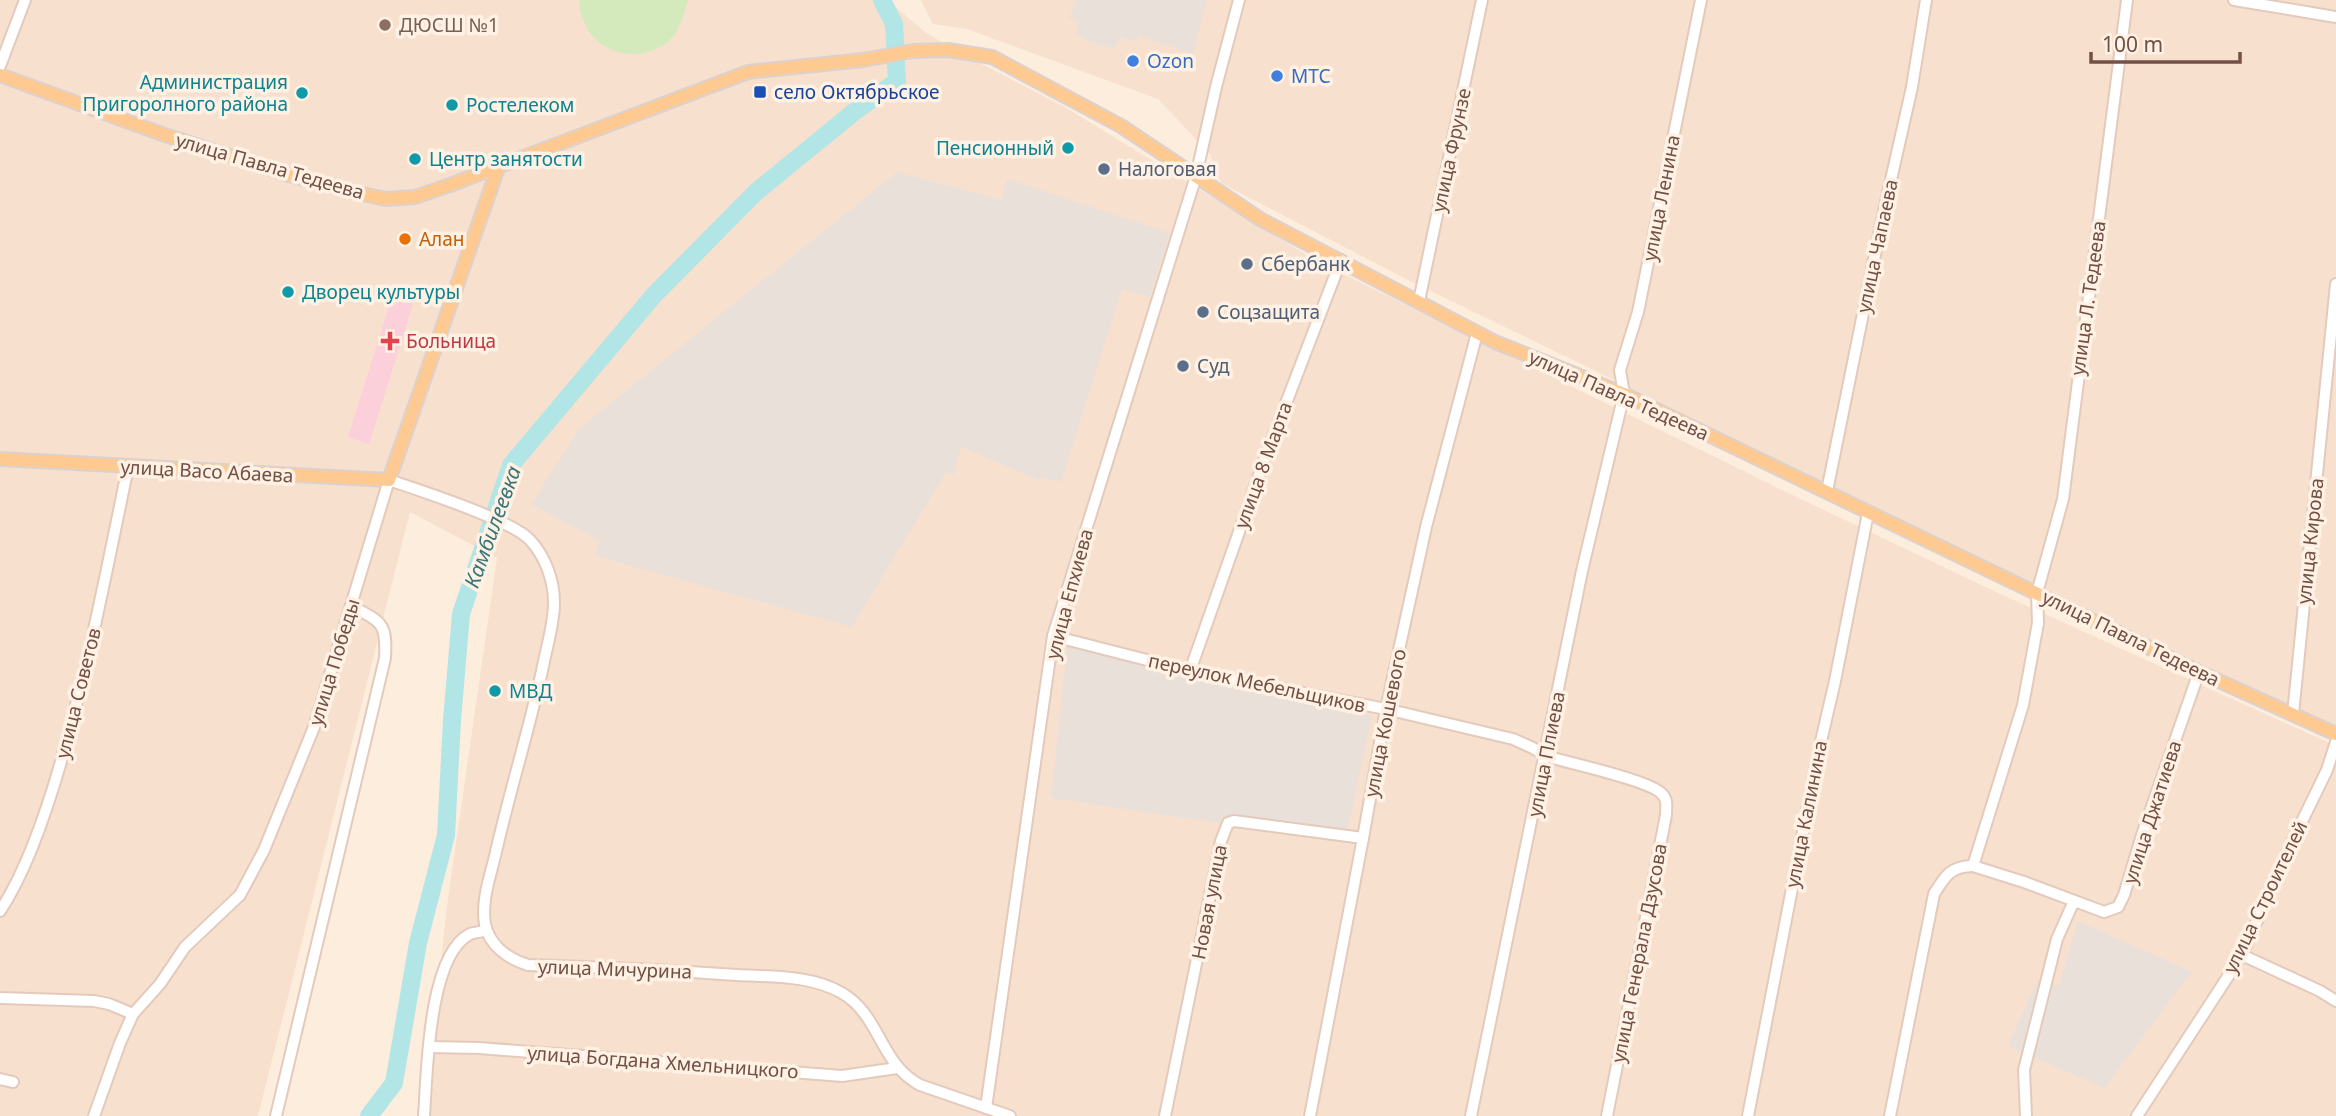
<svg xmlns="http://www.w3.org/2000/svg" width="2336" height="1116" viewBox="0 0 2336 1116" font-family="'Noto Sans',sans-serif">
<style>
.residential{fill:#f7e0ce}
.industrial{fill:#eae0da}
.medical{fill:#fbd0da}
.green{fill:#d4eabc}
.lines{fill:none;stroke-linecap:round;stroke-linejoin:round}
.river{stroke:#b2e5e6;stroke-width:18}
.minor-casing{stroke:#e3cabc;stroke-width:14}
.major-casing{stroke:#dbd2cf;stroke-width:16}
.minor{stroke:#fff;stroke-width:10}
.major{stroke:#ffca92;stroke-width:12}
.education-dot{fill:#8d6e63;stroke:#fff1e4;stroke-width:2.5}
.shop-dot{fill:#3f7fe0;stroke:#fff1e4;stroke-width:2.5}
.transit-dot{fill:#1a4fb4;stroke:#fff1e4;stroke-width:2.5}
.culture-dot{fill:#0f9aa8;stroke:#fff1e4;stroke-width:2.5}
.service-dot{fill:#5c6f8a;stroke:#fff1e4;stroke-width:2.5}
.food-dot{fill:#e8710a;stroke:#fff1e4;stroke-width:2.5}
.health-dot{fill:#e0444e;stroke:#fff1e4;stroke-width:2.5}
.labels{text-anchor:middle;stroke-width:7;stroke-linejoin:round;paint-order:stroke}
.education-label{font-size:19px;fill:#785e54;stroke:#fff1e4;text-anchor:start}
.shop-label{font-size:19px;fill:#366cbe;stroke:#fff1e4;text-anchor:start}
.culture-label{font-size:19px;fill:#0d838f;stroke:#fff1e4;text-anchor:start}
.transit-label{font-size:19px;fill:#164399;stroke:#fff1e4;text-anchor:start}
.street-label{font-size:19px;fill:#735045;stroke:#fff1e4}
.service-label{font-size:19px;fill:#4e5e75;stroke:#fff1e4;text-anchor:start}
.food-label{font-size:19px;fill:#c56008;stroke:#fff1e4;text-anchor:start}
.health-label{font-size:19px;fill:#be3a42;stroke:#fff1e4;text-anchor:start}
.water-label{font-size:21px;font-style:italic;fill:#39767a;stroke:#fff1e4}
</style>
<rect width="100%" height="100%" fill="#fdeddd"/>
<g class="residential">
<polygon points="0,0 887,0 925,32 956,51 1063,106 1315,260 1780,489 1996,592 2336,746 2336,1116 426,1116 446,913 497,558 410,512 258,1116 0,1116"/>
<polygon points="921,0 2336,0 2336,729 2073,605 1983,559 1406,279 1221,183 1210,154 1158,99 967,29 933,24"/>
</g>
<g class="industrial">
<polygon points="1077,0 1207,0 1193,54 1139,36 1136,42 1120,36 1114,49 1083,40 1083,37 1075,34 1079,22 1069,18"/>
<polygon points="897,172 1001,200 1007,179 1170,233 1150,297 1122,289 1061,482 1042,477 1039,480 961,447 954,475 946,472 852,627 595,556 600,541 531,504 580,428"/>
<polygon points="1068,638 1372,716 1345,842 1051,798"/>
<polygon points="2078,921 2192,972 2104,1088 2008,1046 2037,981 2059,986"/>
</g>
<polygon class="medical" points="393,294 414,301 369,444 348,437"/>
<path class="green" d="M580 0H688C683 17 678 37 662 46 633 63 595 52 584 21 581 13 578 8 580 0Z"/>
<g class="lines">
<polyline class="river" points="369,1116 394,1083 418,943 446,835 452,720 461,614 511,465 654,295 756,192 854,112 897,81 894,24 882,0"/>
<g class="minor-casing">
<g id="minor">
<polyline points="2234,0 2336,17"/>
<polyline points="0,66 25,0"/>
<polyline points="1419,301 1482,0"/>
<polyline points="1827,491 1883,215 1912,87 1926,0"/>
<path d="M1053 636 1190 671 1386 709 1513 739 1533 748 1546 756C1568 763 1650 780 1662 794 1668 800 1666 807 1666 815L1607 1116"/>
<polyline points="1190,671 1265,458 1341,260"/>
<polyline points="2293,714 2336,284"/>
<polyline points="1973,866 2024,882 2104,912 2118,907 2124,895 2142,835 2199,672"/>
<path d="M0 911C28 869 48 807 62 758 89 662 108 564 128 467"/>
<polyline points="2242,955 2320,991 2336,1001"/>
<polyline points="0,998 94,1001 109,1004 133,1014"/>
<polyline points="429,1047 479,1048 842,1076 897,1068"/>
<polyline points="0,1079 13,1082"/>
<polyline points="986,1108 1053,636 1196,176 1216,87 1239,0"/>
<path d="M94 1116 120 1043 133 1014 160 984 185 947 240 895 264 850 314 727 389 480C418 490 512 520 530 540 545 556 554 580 554 603 554 625 546 649 542 671 528 733 509 794 495 856 490 877 481 902 485 924 489 945 508 959 528 965 598 967 668 970 737 975 772 977 811 975 842 993 881 1016 879 1063 920 1085L1010 1116"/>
<path d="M276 1116 385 658C387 623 382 622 351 606"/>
<path d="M424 1116C427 1074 428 955 470 934 475 932 482 932 486 930"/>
<polyline points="1165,1116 1221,841 1228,823 1234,821 1363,838"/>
<polyline points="1310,1116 1363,838 1386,709 1426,527 1477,333"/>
<polyline points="1471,1116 1582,571 1624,394 1620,370 1638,312 1701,0"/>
<polyline points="1748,1116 1818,754 1835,681 1868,513"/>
<path d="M1890 1116 1934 894C1945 876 1951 866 1973 866L2023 705 2038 623 2037 593 2063 499 2127 0"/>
<polyline points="2026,1116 2024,1070 2057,939 2074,901"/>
<polyline points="2137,1116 2242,955 2290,846 2327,770 2336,742"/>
</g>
</g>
<g class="major-casing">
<g id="major">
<polyline points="0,75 162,134 286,174 357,193 386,199 415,197 450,185 748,72 863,60 913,51 948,50 992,57 1121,126 1260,219 1495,342 1624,394 2199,672 2336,734"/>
<polyline points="0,459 389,480 498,168"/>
</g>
</g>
<use href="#minor" class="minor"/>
<use href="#major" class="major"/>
</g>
<circle class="education-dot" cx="385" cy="25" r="7"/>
<g class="shop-dot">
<circle cx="1133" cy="61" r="7"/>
<circle cx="1277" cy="76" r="7"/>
</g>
<rect class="transit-dot" x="753" y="85" width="14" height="14" rx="3.5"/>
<g class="culture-dot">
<circle cx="302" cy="93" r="7"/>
<circle cx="452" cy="105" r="7"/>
<circle cx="1068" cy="148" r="7"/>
<circle cx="415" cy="159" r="7"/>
<circle cx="288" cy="292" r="7"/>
<circle cx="495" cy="691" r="7"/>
</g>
<g class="service-dot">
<circle cx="1104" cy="169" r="7"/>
<circle cx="1247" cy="264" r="7"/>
<circle cx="1203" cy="312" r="7"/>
<circle cx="1183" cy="366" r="7"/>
</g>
<circle class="food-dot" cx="405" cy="239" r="7"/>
<path class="health-dot" d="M386.5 330.5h7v7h7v7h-7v7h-7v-7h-7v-7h7z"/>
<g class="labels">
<g class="education-label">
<text x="399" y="32">ДЮСШ №1</text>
</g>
<g class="shop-label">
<text x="1147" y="68">Ozon</text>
<text x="1291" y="83">МТС</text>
</g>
<g class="culture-label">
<text x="288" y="89" text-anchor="end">Администрация<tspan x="288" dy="22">Пригоролного района</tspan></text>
<text x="466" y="112">Ростелеком</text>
<text x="1054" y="155" text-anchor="end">Пенсионный</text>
<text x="429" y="166">Центр занятости</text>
<text x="302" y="299">Дворец культуры</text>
<text x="509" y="698">МВД</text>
</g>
<g class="transit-label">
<text x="774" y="99">село Октябрьское</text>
</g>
<g class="street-label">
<text transform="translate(1451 150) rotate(-78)" y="7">улица Фрунзе</text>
<text transform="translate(270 166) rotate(16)" y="7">улица Павла Тедеева</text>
<text transform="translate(1661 198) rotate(-79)" y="7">улица Ленина</text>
<text transform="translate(1877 246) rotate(-78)" y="7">улица Чапаева</text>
<text transform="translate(2088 298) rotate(-82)" y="7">улица Л. Тедеева</text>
<text transform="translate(1619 395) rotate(24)" y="7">улица Павла Тедеева</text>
<text transform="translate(1263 465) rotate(-70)" y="7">улица 8 Марта</text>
<text transform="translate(207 471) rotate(3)" y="7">улица Васо Абаева</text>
<text transform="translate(2310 541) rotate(-84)" y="7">улица Кирова</text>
<text transform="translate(1069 594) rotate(-75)" y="7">улица Епхиева</text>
<text transform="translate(2131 638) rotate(26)" y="7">улица Павла Тедеева</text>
<text transform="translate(334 662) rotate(-73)" y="7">улица Победы</text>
<text transform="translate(1257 683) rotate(12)" y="7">переулок Мебельщиков</text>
<text transform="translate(78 693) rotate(-76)" y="7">улица Советов</text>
<text transform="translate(1385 723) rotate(-79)" y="7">улица Кошевого</text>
<text transform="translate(1546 754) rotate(-79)" y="7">улица Плиева</text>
<text transform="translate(2152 812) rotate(-72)" y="7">улица Джатиева</text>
<text transform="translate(1806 814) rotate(-79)" y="7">улица Калинина</text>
<text transform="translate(2265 897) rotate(-64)" y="7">улица Строителей</text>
<text transform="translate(1209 902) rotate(-79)" y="7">Новая улица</text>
<text transform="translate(1639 953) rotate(-79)" y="7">улица Генерала Дзусова</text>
<text transform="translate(615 969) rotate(2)" y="7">улица Мичурина</text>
<text transform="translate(663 1062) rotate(4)" y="7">улица Богдана Хмельницкого</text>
</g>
<g class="service-label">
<text x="1118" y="176">Налоговая</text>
<text x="1261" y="271">Сбербанк</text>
<text x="1217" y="319">Соцзащита</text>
<text x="1197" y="373">Суд</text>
</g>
<g class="food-label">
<text x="419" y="246">Алан</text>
</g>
<g class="health-label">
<text x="406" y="348">Больница</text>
</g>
<g class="water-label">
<text transform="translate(493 527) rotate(-70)" y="7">Камбилеевка</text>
</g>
</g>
<path d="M2091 52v10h149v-10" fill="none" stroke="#735045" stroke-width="3.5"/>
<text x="2102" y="52" font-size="21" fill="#735045" stroke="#fff1e4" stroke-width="5" paint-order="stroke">100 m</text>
</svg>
